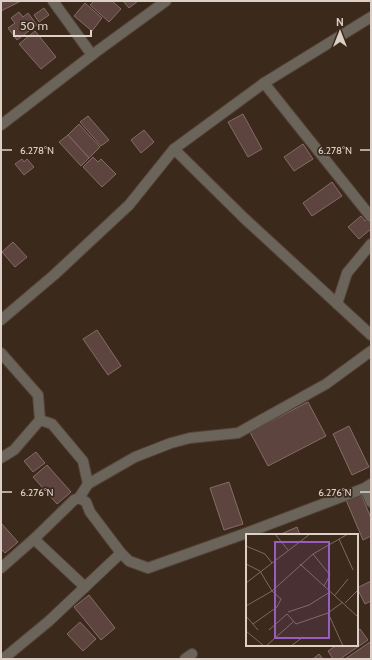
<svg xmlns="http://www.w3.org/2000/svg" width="372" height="660" viewBox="0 0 372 660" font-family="Cabin,sans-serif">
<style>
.building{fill:#5d443f;stroke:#866b66}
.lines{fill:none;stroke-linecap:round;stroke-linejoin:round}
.minor-casing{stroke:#554437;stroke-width:12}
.minor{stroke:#6b645b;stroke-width:10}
.ticks{fill:none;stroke:#dcd0c7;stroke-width:1.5}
.inset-road{fill:none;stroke:#7b6c60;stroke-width:1}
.view{fill:#985dc1;fill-opacity:0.15;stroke:#985dc1;stroke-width:2}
.inset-edge{fill:none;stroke:#dcd0c7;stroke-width:2}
.ticks-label{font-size:10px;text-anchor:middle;fill:#dcd0c7;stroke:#3b291b;stroke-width:3.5;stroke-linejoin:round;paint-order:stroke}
</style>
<rect width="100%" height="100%" fill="#3b291b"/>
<g class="building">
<polygon points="1,1 21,1 1,11"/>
<polygon points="94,1 112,1 121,9 109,22 90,5"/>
<polygon points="123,1 138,1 129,8"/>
<polygon points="85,3 102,18 92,31 74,16"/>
<polygon points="44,8 49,15 39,22 34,15"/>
<polygon points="19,12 23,17 28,13 37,25 17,40 8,28 15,23 11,18"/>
<polygon points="35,31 56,57 41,69 19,44"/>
<polygon points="243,114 262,149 248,157 228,122"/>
<polygon points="88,116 109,140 101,146 80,122"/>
<polygon points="79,124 100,147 89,158 68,135"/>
<polygon points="144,130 154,142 141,153 131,140"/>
<polygon points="68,135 89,158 81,166 59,142"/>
<polygon points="303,144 313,159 294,171 284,157"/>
<polygon points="93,157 98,162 101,159 116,174 102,187 83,167"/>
<polygon points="22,159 24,162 27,159 34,167 24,175 15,164"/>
<polygon points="332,182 342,196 312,216 303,203"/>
<polygon points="361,216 365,221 367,219 371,224 371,229 359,239 348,227"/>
<polygon points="13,242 27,257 15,267 2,252"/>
<polygon points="97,330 121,366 108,375 83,339"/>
<polygon points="308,402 326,436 268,466 250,432"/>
<polygon points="349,426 369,467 352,475 333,434"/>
<polygon points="36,452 45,463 33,472 24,461"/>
<polygon points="47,465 71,492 57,504 33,477"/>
<polygon points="229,482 243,524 224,530 210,488"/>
<polygon points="361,494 371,518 371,536 363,540 346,500"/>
<polygon points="1,523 18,542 5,553 1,549"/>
<polygon points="297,527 300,535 282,535 281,534"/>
<polygon points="371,581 371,601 365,604 357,588"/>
<polygon points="89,595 115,628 101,640 74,607"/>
<polygon points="80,622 96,639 83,651 67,634"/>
<polygon points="360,629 368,640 340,659 333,659 328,651 337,645 357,645 357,631"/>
<polygon points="370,642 371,645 371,659 345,659"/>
<polygon points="319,654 323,659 313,659"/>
</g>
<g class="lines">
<g class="minor-casing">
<g id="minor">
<polyline points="53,1 92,55"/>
<polyline points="264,83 371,217"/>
<polyline points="1,125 96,52 166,1"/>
<polyline points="174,149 244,218 371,335"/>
<polyline points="337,304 347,273 371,244"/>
<polyline points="1,320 54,275 129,205 174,149 264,83 371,17"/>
<polyline points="1,353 38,395 40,420 14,450 1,458"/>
<polyline points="40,420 52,424 83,461 88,484 79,498"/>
<polyline points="88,484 135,457 171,443 190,438 238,433 326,384 371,351"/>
<polyline points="365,488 371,502"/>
<polyline points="34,539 85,587"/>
<polyline points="1,568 34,539 74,500 79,498 86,502 90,512 121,553 129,561 148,568 241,535 365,488 371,484"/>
<polyline points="3,659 49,621 121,553"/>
<polyline points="185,659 192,654"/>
</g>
</g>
<use href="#minor" class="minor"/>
</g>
<path class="ticks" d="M2 150H12M360 150H370M2 492H12M360 492H370"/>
<g transform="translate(246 534)">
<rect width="112" height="112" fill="#3b291b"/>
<path class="inset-road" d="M29 0 42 16M93 5 107 36M0 12 19 20 26 29M67 20 84 41 78 52M0 30 14 37 26 57 35 65 31 73 7 90M54 30 112 83M0 49 64 0M89 61 102 45M99 69 112 56M0 72 26 57 67 20 102 0M42 78 63 71 84 58M82 79 97 112M0 82 12 96M23 96 41 80 50 90 82 79 97 68M0 97 18 112M20 112 47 88M45 112 57 103"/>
<path class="view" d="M29 8H83V104H29Z"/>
<rect width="112" height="112" class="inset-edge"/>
</g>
<g class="ticks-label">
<text x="37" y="154">6.278°N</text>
<text x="335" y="154">6.278°N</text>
<text x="37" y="496">6.276°N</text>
<text x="335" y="496">6.276°N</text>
</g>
<rect width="372" height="660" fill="none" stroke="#dcd0c7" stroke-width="4"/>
<g transform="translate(340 32)" stroke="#3b291b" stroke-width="3" paint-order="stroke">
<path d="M0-3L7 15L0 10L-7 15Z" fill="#dcd0c7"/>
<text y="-6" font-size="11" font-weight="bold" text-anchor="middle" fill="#dcd0c7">N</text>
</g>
<path d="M14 30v6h77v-6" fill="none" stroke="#dcd0c7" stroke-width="2"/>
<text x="20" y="30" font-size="12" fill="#dcd0c7" stroke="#3b291b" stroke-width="3" paint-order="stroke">50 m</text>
</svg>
